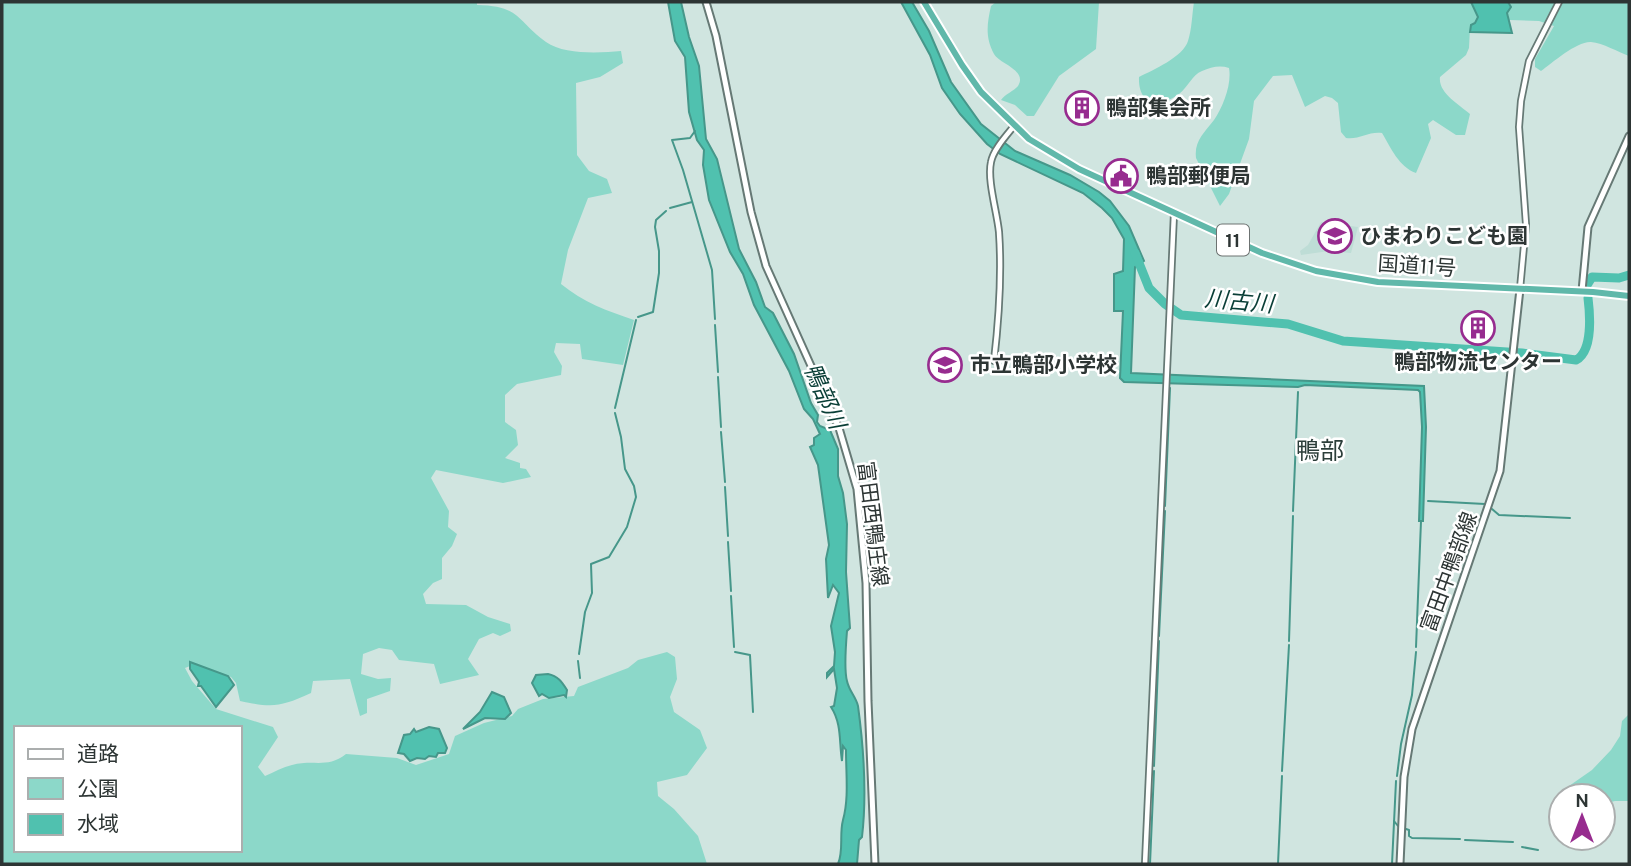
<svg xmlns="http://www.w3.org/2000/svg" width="1631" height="866" viewBox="0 0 1631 866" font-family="Overpass,'Noto Sans JP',sans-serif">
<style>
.built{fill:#beddd6}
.green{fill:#8cd8c9;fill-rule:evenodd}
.water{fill:#50c1af;stroke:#46978a;stroke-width:2}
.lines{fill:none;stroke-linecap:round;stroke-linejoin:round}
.stream{stroke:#46978a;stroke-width:2}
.river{stroke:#50c1af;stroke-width:9}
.tertiary-casing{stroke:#667975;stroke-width:8}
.secondary-casing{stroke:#667975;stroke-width:9}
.trunk-casing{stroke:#fff;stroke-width:10}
.tertiary{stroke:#fff;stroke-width:4.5}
.secondary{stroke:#fff;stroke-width:5}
.trunk{stroke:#60b8aa;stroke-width:6}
.labels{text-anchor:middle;stroke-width:5;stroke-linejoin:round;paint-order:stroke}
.shield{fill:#fff;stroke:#6c7271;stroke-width:2}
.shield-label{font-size:19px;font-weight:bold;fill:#2d3534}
.poi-label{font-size:21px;font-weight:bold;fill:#2d3534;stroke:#fff;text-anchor:start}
.street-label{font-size:21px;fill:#2d3534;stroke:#fff}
.water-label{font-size:23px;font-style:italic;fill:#093e36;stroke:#fff}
.quarter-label{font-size:24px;fill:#2c3e3a;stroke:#fff}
</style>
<rect width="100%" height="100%" fill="#d0e5e0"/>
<polygon class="built" points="1321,222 1358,227 1351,253 1329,251 1301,255 1300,251 1308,245"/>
<g class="green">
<path d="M2 2H477V5C521 6 516 20 546 42 564 55 600 53 621 51L623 63 600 77 576 83 577 155 589 171 607 179 612 193 588 198 568 250 561 284C583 302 607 311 634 320L623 365 582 359 580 344 556 343 554 352 562 366 561 375 517 384 505 395V422L516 430 518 445 505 458 520 463V468L526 469 531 477 503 483 436 470 431 478 449 511 448 527 457 534 452 546 442 558V579L433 583 423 594 426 604 466 605 488 617 510 624 511 631 500 636 493 633 479 639 468 659 479 675 440 684 434 664 399 660 392 650 379 648 363 654 361 674 378 679 391 678 390 691 367 699V713L360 716 350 679 313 681 311 693C280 707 273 708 240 701L236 683 231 677 195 664 185 668 192 681 216 709 273 727 278 737 258 767 265 776C274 772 283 767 292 765 314 759 327 769 346 754L397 758 416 765 449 754 455 736 484 723 512 716 518 709 543 699 574 696 578 687 628 668 638 660 667 652 675 657 677 679 670 697 674 712 700 730 707 748 687 775 657 782 658 796 674 809 698 836 707 864H2ZM16 728H240V850H16Z"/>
<path d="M996 2H1099L1096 49 1059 76 1034 116H1027L1015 105 1001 100C1005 94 1014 91 1018 86 1028 70 998 63 994 54 985 37 987 24 991 6Z"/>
<path d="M1194 2H1471L1479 17 1470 28 1469 48 1466 55 1440 77C1438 93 1459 104 1470 114L1465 135H1456L1433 120 1428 124 1431 138 1416 173C1399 167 1391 148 1382 133 1369 131 1359 140 1346 138L1341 132 1338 103 1332 98 1325 96 1305 107 1292 75 1273 76 1254 101 1249 139 1229 194 1220 206 1196 158C1194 141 1204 133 1214 120 1223 107 1232 84 1229 68 1220 65 1211 67 1202 71 1192 75 1188 87 1179 94 1158 109 1138 105 1139 77 1153 70 1183 57 1188 41 1192 29 1192 14 1194 2Z"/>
<path d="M1506 2H1629V56C1618 52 1603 43 1591 42 1577 41 1552 63 1541 71L1535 67V59L1554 26 1539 21 1509 20Z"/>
<polygon points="1629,714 1629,801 1615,801 1603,804 1603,796 1565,796 1569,786 1592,770 1611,750 1620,736 1622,721"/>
</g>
<g class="water">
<path d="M668 2H681L689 37 699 66 706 139 717 159 739 249 756 282 765 307 773 313 794 354 811 403 818 415 817 422 820 426 830 430 838 449V476L843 493 847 524 846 572 850 628 847 631C846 643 844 670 847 681 849 691 856 697 858 706 864 750 867 794 862 837L859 840 857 864H838C844 850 839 835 843 820 849 798 846 775 846 750L843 746 842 761C839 742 842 724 831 707L834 706 837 688 834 669 827 677V673L834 666 835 652 831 626 839 593 833 585 828 598 826 559 829 545 818 465 810 447 814 445V438L820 434 813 419 804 409 789 371 754 305 743 274 730 252 709 200 703 165 704 150 697 140 689 112 685 57 675 41Z"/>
<polygon points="901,2 912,2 929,31 951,82 981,124 1015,151 1070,175 1099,192 1110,201 1129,226 1144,261 1135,267 1131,373 1424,386 1426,427 1423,521 1419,521 1422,427 1420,392 1418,390 1305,385 1298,387 1124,382 1120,378 1123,311 1114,311 1114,274 1123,271 1124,239 1112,218 1102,208 1083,193 1000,154 987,144 960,114 942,88 930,55"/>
<polygon points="1471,2 1508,2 1511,7 1507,13 1512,33 1470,32 1471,25 1475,23 1478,17"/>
<polygon points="190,662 228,676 234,685 216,707 201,686 198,686 199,682 190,669"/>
<path d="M548 674C558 676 562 682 567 690L566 697 564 695 549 698 542 694 539 696 532 683 536 675Z"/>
<polygon points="492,692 504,697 511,713 505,719 485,718 463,729 480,712"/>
<polygon points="429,727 439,729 447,748 445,753 438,753 436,757 429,756 425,759 417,758 410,761 404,754 398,753 404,735 410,734 414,729 416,732"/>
</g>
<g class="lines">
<g class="stream">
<polyline points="695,131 690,138 672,140 683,170 712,270 715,319"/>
<polyline points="670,208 692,202"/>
<polyline points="638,317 653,312 659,273 659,251 655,227 656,220 666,211"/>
<polyline points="715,325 718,372"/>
<polyline points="718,377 721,427"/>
<polyline points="615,408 636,320"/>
<polyline points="721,432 725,482"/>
<polyline points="725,487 728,536"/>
<polyline points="1428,501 1485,504"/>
<polyline points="1165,506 1170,388"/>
<polyline points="1492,509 1499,515 1570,518"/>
<polyline points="1293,511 1298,392"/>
<polyline points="728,542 731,591"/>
<polyline points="731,596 734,647"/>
<polyline points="1159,636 1165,511"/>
<polyline points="1289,641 1293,516"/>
<polyline points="1416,647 1421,521"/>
<polyline points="735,652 750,655 753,712"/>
<polyline points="579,654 585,612 592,593 591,564 609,557 627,527 636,497 634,486 625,469 621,437 615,413"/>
<polyline points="578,661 580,678"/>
<polyline points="1154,766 1159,641"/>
<polyline points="1282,771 1289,645"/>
<polyline points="1397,776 1401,744 1412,695 1416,652"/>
<polyline points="1394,821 1398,826"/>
<polyline points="1406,829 1409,830 1409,836 1412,838 1460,839"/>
<polyline points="1465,840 1513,842"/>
<polyline points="1522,847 1538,850"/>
<polyline points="1150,864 1154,771"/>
<polyline points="1278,864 1282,776"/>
<polyline points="1392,864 1396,781"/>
</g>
<g class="river">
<path d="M1135 253 1149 288 1165 304 1181 315 1288 324 1343 341 1522 353 1576 360C1593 351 1590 314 1588 298"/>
<polyline points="1587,285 1592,277 1619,278 1629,275"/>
</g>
<g class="tertiary-casing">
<g id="tertiary">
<polyline points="1520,289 1526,224 1519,127 1521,101 1529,61 1559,2"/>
<path d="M994 361C999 318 1002 275 999 232 997 212 987 180 991 162 993 150 1006 136 1014 126"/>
<polyline points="1145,864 1174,213"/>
</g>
</g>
<g class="secondary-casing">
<g id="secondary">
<polyline points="706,2 716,36 751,212 766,266 839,428 857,489 866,583 868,701 875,864"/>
<polyline points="1582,291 1588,227 1629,136"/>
<polyline points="1400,864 1404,777 1412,729 1500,471 1520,289"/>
</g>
</g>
<g class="trunk-casing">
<polyline id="trunk" points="924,2 962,65 981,92 1029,139 1079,169 1262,253 1316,271 1378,282 1593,292 1629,296"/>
</g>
<use href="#tertiary" class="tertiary"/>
<use href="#secondary" class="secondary"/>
<use href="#trunk" class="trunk"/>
</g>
<defs>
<g id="building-ring" transform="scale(1.75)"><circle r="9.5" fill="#fff" stroke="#972c8f" stroke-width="1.5"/><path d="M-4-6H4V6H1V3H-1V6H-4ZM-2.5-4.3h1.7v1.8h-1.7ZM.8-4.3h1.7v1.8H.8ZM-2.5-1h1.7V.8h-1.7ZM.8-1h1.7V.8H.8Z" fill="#972c8f"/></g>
<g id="civic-ring" transform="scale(1.75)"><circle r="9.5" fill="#fff" stroke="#972c8f" stroke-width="1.5"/><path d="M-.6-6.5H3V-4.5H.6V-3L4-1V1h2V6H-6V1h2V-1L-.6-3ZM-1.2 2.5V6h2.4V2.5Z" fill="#972c8f"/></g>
<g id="school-ring" transform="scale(1.75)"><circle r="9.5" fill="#fff" stroke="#972c8f" stroke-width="1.5"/><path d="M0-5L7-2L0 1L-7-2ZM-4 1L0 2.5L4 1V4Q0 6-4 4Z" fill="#972c8f"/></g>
</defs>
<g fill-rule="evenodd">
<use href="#building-ring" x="1082" y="108"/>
<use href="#civic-ring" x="1121" y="176"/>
<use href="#school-ring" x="1335" y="236"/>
<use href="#building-ring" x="1478" y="328"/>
<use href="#school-ring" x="945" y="365"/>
</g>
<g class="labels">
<rect class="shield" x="1217" y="224.5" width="32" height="31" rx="5"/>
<g class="shield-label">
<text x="1233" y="247">11</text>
</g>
<g class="poi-label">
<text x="1106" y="115">鴨部集会所</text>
<text x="1146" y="183">鴨部郵便局</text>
<text x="1360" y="243">ひまわりこども園</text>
<text x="1478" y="369" text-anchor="middle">鴨部物流センター</text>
<text x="970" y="372">市立鴨部小学校</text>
</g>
<g class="street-label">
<text transform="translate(1417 266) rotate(4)" y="7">国道11号</text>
<text transform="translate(873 524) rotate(83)" y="7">富田西鴨庄線</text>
<text transform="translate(1449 572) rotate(-70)" y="7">富田中鴨部線</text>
</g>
<g class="water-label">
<text transform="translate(1239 301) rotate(5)" y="8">川古川</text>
<text transform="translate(825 396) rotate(66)" y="8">鴨部川</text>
</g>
<g class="quarter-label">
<text x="1320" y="459">鴨部</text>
</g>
</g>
<rect width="1631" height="866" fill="none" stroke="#2d3534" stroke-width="7"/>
<rect x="14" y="726" width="228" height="126" fill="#ffffff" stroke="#abaeae" stroke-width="2"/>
<rect x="28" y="749" width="35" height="10" fill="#ffffff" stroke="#abaeae" stroke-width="2"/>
<text x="77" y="761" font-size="21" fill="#2d3534">道路</text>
<rect x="28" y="778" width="35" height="21" fill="#8cd8c9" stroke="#abaeae" stroke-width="2"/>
<text x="77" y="796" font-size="21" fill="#2d3534">公園</text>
<rect x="28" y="814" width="35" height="21" fill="#50c1af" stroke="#abaeae" stroke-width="2"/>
<text x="77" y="831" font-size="21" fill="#2d3534">水域</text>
<g transform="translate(1582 817)"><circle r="33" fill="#ffffff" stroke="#abaeae" stroke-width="2"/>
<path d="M0-5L12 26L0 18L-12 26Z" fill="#972c8f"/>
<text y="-10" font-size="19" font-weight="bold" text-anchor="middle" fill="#2d3534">N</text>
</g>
</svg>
